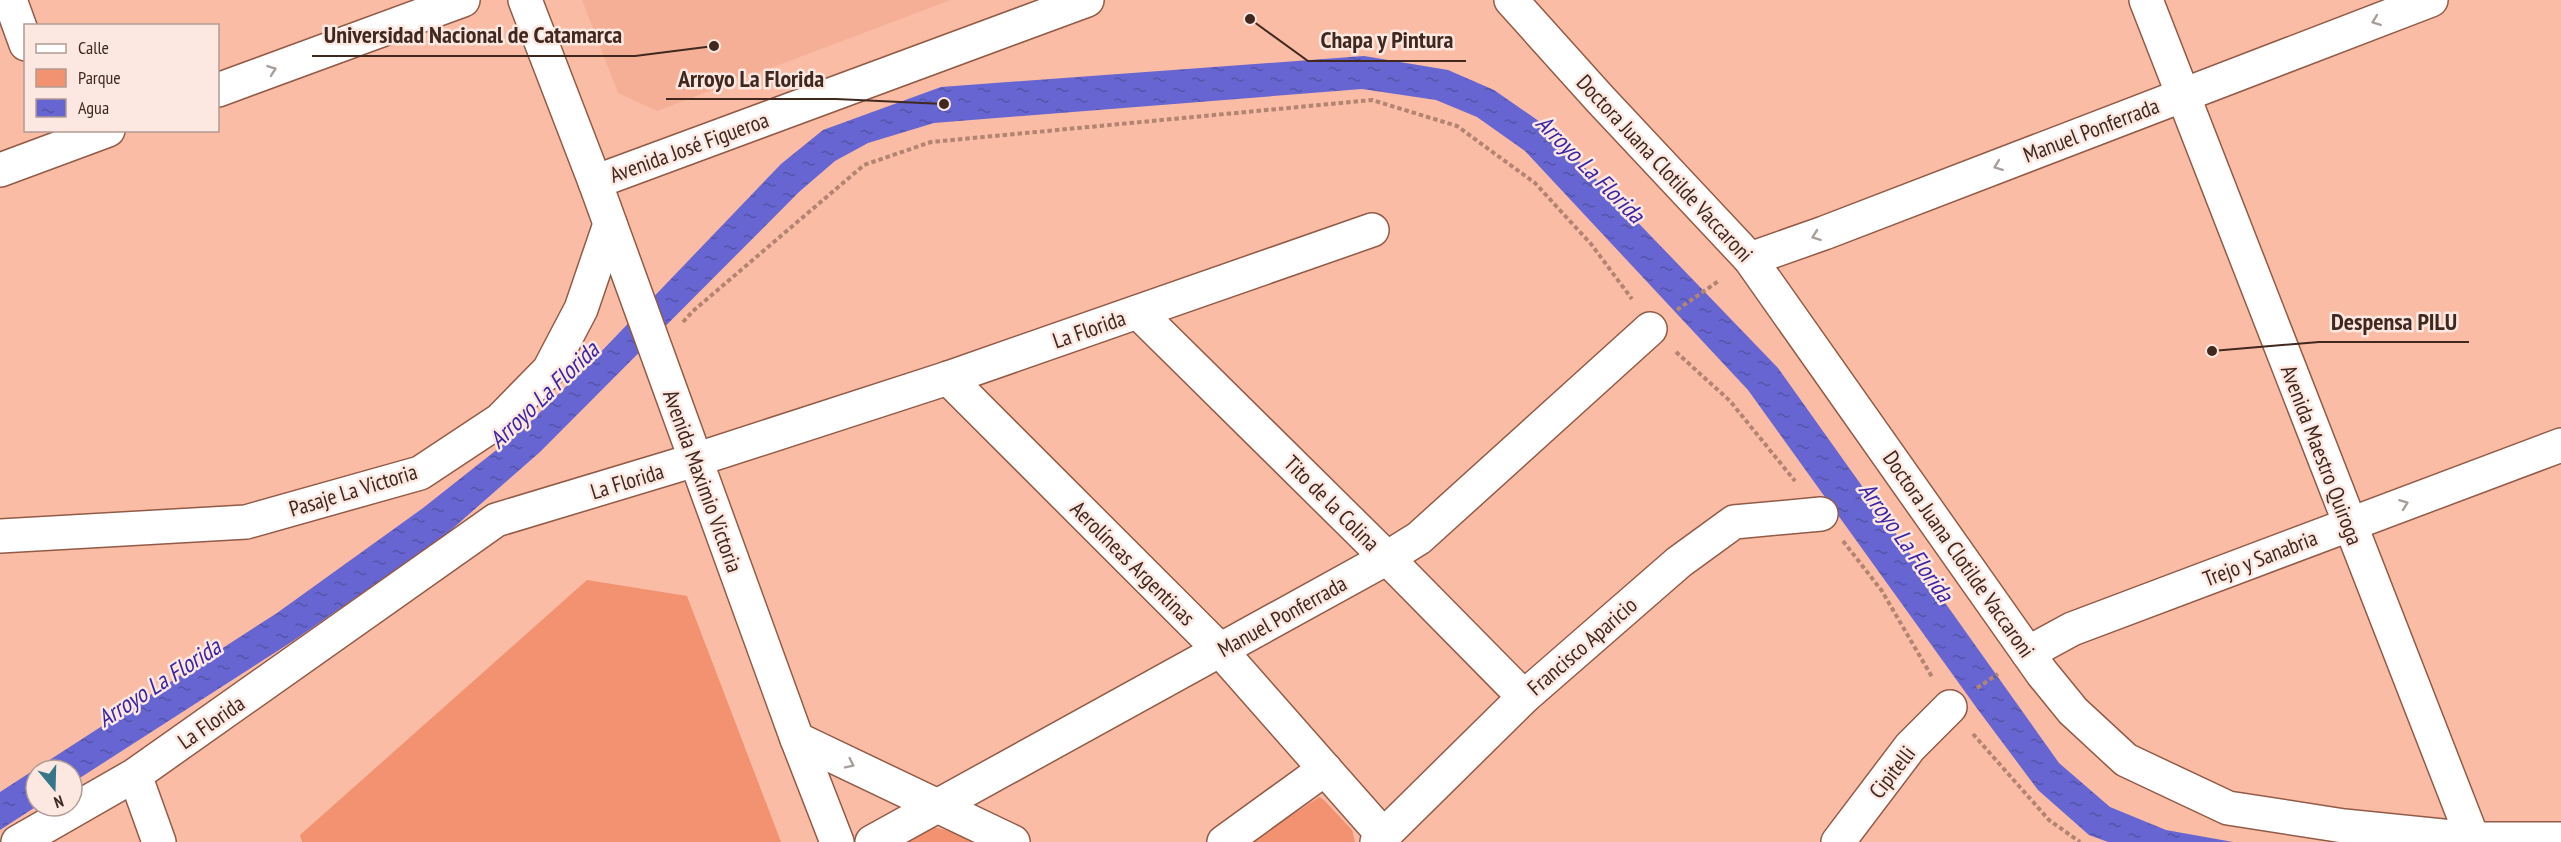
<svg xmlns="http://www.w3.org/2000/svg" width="2561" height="842" viewBox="0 0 2561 842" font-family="'PT Sans Narrow',sans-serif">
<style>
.built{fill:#f5af96}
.green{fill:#f29270}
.water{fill:url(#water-ripples)}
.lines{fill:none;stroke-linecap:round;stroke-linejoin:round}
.minor-casing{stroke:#925b47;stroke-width:36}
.major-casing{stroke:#925b47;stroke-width:36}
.path{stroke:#b38472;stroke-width:4;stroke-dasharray:4.5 3;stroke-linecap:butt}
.minor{stroke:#fff;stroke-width:33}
.major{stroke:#fff;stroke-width:33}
.oneway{stroke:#a99e9a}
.labels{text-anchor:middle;stroke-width:5;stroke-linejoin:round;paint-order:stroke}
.street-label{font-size:22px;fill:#40281f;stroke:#fce8e1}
.water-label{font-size:24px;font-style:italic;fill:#3a24a5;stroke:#fce8e1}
.leader{fill:none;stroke:#40281f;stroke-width:2}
.callout-dot{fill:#40281f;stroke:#fce8e1;stroke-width:2}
.callout-label{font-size:24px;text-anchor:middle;font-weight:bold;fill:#40281f;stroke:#fce8e1;stroke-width:5;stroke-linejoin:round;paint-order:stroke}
</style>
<defs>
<pattern id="water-ripples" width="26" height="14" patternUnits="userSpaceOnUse" patternTransform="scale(1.5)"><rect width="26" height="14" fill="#6665d1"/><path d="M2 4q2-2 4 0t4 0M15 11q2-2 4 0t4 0" fill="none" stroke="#5553a9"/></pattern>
</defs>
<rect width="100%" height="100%" fill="#fabca5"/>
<polygon class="built" points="582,0 951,0 657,111 618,93"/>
<g class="green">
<polygon points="587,580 687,596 781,842 302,842 300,835"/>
<polygon points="1319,797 1324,800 1352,830 1355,842 1251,842"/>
<polygon points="934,827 960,834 974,842 903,842 906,837"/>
</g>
<polygon class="water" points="1364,56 1448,70 1494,90 1543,124 1778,368 2059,763 2110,807 2166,830 2233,842 2108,842 2089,835 2038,790 1976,707 1748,390 1525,151 1477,117 1436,100 1362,89 934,123 868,143 835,161 799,192 540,452 443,537 293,641 72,783 72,770 36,770 37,806 0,830 0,792 277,613 423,508 523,429 596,357 781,164 823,130 941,87"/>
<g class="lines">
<g class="minor-casing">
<g id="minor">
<polyline points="10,0 26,44"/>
<polyline points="1511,0 1600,99 1750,259 2042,673 2073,711 2126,760 2228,808 2344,826 2472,839 2561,839"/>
<polyline points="218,90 463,0"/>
<polyline points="0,170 108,130"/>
<polyline points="595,182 1087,0"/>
<polyline points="1750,259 1824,233 2431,0"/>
<polyline points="1138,312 1387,558 1524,697"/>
<polyline points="948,378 1220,650 1383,835"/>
<polyline points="0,536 246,522 420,473 500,420 549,370 581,309 610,224"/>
<polyline points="2028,653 2072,629 2561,445"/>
<polyline points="797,739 1013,842"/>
<polyline points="135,775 159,842"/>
<polyline points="18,842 135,775 496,520 695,460 948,378 1372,230"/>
<polyline points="872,842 1387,558 1419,538 1650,329"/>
<polyline points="1224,842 1325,769"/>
<polyline points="1377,842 1524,697 1679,562 1734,522 1821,514"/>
<polyline points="1838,842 1910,747 1950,707"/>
</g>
</g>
<g class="major-casing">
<g id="major">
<polyline points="525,0 595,182 797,739 837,842"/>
<polyline points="2146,0 2474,842"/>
</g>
</g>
<g class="path">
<polyline points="1677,310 1720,280"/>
<polyline points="683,322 693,311 864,165 931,142 1372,100 1457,126 1535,183 1591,244 1632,299"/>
<polyline points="1676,352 1730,401 1795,481"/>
<polyline points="1843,541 1882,591 1932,677"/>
<polyline points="1977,688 1998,674"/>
<polyline points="1973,734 2049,820 2080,842"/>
</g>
<use href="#minor" class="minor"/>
<use href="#major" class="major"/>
</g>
<defs><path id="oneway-chevron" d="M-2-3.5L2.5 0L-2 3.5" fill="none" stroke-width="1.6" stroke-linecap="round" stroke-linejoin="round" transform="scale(1.5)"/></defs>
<g class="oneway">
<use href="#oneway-chevron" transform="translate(2376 21) rotate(159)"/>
<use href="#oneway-chevron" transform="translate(272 70) rotate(-20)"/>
<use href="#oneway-chevron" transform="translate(1998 166) rotate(159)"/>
<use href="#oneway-chevron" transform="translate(1816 236) rotate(160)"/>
<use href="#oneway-chevron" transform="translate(2404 504) rotate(-21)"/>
<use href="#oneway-chevron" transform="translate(850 764) rotate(26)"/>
</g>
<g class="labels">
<g class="street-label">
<text transform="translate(2091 130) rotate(-21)" y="8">Manuel Ponferrada</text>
<text transform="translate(689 147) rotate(-20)" y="8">Avenida José Figueroa</text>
<text transform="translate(1665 168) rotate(47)" y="8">Doctora Juana Clotilde Vaccaroni</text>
<text transform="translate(1089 329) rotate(-19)" y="8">La Florida</text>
<text transform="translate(2322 455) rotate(69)" y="8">Avenida Maestro Quiroga</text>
<text transform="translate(627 481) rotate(-17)" y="8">La Florida</text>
<text transform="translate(703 481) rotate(70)" y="8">Avenida Maximio Victoria</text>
<text transform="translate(353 490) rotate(-17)" y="8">Pasaje La Victoria</text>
<text transform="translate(1332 503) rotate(45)" y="8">Tito de la Colina</text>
<text transform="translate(1959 554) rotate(55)" y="8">Doctora Juana Clotilde Vaccaroni</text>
<text transform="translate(2260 558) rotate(-21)" y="8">Trejo y Sanabria</text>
<text transform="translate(1133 563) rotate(45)" y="8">Aerolíneas Argentinas</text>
<text transform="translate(1282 616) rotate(-29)" y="8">Manuel Ponferrada</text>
<text transform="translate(1582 646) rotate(-41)" y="8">Francisco Aparicio</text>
<text transform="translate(211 722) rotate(-35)" y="8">La Florida</text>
<text transform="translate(1892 772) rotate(-52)" y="8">Cipitelli</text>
</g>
<g class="water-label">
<text transform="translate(1590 169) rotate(45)" y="8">Arroyo La Florida</text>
<text transform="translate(544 395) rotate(-44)" y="8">Arroyo La Florida</text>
<text transform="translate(1906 542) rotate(54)" y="8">Arroyo La Florida</text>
<text transform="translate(159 683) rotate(-33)" y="8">Arroyo La Florida</text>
</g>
</g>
<path class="leader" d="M714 46L635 56H312M1250 19L1308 61H1466M944 104L836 99H666M2212 351L2319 342H2469"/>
<g class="callout-dot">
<circle cx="714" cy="46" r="6"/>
<circle cx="1250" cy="19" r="6"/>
<circle cx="944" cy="104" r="6"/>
<circle cx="2212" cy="351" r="6"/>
</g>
<g class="callout-label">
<text x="473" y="43">Universidad Nacional de Catamarca</text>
<text x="1387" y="48">Chapa y Pintura</text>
<text x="751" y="87">Arroyo La Florida</text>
<text x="2394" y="330">Despensa PILU</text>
</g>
<rect x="24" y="24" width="195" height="108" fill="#fce8e1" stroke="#b19b93" stroke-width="1.5"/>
<rect x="36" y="44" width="30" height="9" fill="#ffffff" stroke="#b19b93" stroke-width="1.5"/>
<text x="78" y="54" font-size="18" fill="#40281f">Calle</text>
<rect x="36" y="69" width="30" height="18" fill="#f29270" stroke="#b19b93" stroke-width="1.5"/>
<text x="78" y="84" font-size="18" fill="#40281f">Parque</text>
<rect x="36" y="99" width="30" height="18" fill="url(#water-ripples)" stroke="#b19b93" stroke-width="1.5"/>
<text x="78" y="114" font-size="18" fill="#40281f">Agua</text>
<g transform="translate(54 788) rotate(161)"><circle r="28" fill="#fce8e1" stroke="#b19b93" stroke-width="1.5"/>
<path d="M0-4.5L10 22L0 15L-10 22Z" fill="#357689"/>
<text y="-9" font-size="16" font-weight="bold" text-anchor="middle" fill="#40281f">N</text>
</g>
</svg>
